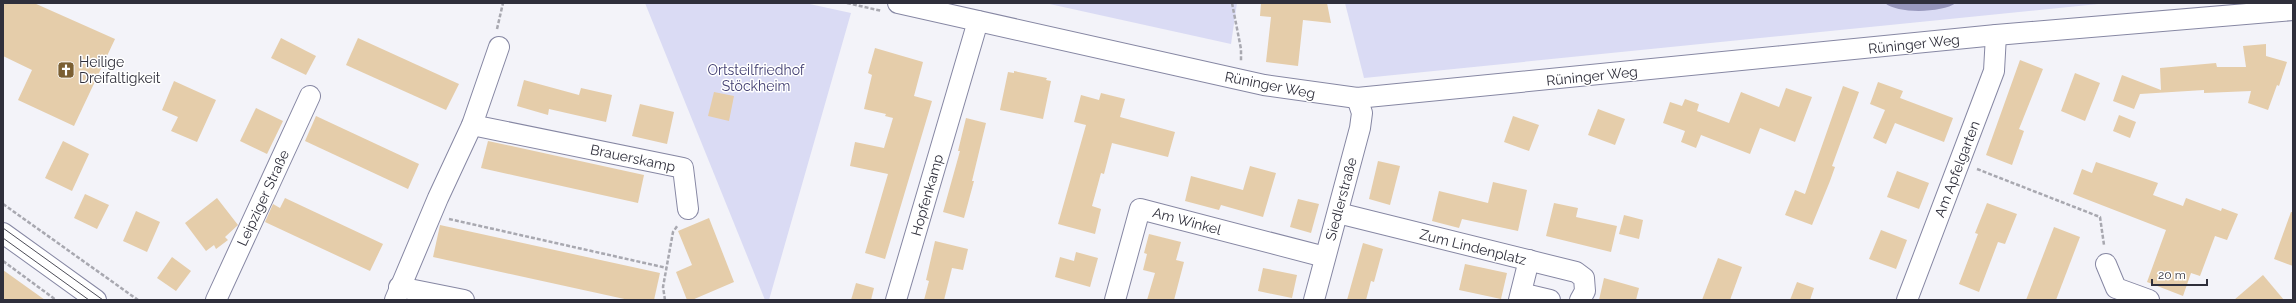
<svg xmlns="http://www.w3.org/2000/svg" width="2296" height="303" viewBox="0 0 2296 303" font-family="Raleway,sans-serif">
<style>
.green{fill:#dadbf4}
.water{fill:#9898bd}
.building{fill:#e5cdaa}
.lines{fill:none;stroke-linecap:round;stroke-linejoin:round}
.minor-casing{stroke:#8687a3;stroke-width:22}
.path{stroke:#a8a8b0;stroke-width:2.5;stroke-dasharray:4 2;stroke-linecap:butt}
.minor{stroke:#fff;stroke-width:20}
.tram{stroke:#4d4d58;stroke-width:1}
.labels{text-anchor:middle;stroke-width:3;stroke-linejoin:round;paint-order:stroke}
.street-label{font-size:14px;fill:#2f2f3b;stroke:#fff}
.poi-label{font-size:14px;fill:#2f2f3b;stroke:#fff;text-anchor:start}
.park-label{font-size:14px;fill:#413e71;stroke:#fff}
</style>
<rect width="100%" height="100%" fill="#f3f3f9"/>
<g class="green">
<polygon points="645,3 805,3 851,13 769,300 765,300"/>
<polygon points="1045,3 1237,3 1231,44"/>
<polygon points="1345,3 2108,3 1364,78"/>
</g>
<path class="water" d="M1885 3H1956C1942 13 1897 14 1885 3Z"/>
<g class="building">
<polygon points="3,3 34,3 115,39 74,126 18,100 32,70 3,56"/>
<polygon points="1261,3 1327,3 1331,23 1303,20 1298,66 1266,62 1271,17 1260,16"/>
<polygon points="281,38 316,56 306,75 271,58"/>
<polygon points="358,38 459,84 446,110 346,65"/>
<polygon points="2266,44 2266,56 2287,62 2279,86 2277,85 2268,110 2248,103 2251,91 2204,93 2204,90 2140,94 2134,109 2113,101 2122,75 2161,90 2160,68 2216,63 2217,67 2246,67 2243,46"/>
<polygon points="875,48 923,62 914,96 932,101 885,259 865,253 888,174 850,166 855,142 884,148 893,118 885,116 886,114 864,109 872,75 868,73"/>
<polygon points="2020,60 2043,69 2019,129 2024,131 2012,165 1986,155"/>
<polygon points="1014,71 1047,78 1046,80 1051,81 1043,119 1000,110 1008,72 1014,73"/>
<polygon points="2075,73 2100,83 2085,121 2061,111"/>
<polygon points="524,80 579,95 581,88 612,95 606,122 549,109 548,115 517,106"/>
<polygon points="174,81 216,100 197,142 171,131 178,117 162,110"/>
<polygon points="1878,82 1903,91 1900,98 1953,118 1944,142 1895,123 1886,144 1873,138 1885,110 1870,104"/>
<polygon points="1843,86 1859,92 1832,166 1835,167 1830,181 1812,225 1785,215 1795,190 1805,194"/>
<polygon points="1786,88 1812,97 1795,142 1760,128 1750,154 1701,135 1696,148 1681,142 1685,131 1663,123 1670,102 1682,106 1685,99 1699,104 1697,111 1729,123 1741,92 1779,107"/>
<polygon points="714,92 734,96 729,121 708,116"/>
<polygon points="1101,93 1125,99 1120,117 1175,132 1168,157 1112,143 1104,174 1101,173 1092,206 1101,209 1095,234 1058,224 1086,125 1074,122 1081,95 1099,100"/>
<polygon points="640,104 674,112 667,144 632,136"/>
<polygon points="256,108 283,121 267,154 240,141"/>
<polygon points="1598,109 1625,119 1615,145 1588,135"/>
<polygon points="2119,115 2136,122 2130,138 2113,131"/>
<polygon points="316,116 419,164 408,189 305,141"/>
<polygon points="1513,116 1539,125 1529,151 1504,142"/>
<polygon points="966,118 986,123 972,181 974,181 964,218 943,212 960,151 958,151"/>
<polygon points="63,141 89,154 72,191 45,178"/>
<polygon points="488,141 644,175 638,203 481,168"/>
<polygon points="1378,161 1400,166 1390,205 1369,199"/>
<polygon points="2096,162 2158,183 2153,195 2183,206 2186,198 2221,211 2222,208 2238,214 2227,240 2215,236 2200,276 2191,273 2183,296 2147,282 2166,230 2073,194 2082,169 2092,173"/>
<polygon points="1250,166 1276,173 1263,217 1221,205 1219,210 1185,201 1191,176 1243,190"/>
<polygon points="1897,171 1929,183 1919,209 1887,197"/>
<polygon points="1493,182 1527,190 1518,231 1462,219 1459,228 1432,221 1439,191 1488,203"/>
<polygon points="85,194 109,205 97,229 74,218"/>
<polygon points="217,198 238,225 225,237 228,240 216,249 214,245 206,251 185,223"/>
<polygon points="285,198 383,244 370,271 265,222 273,204 280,208"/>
<polygon points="1298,199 1319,204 1311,233 1290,227"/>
<polygon points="1554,203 1578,208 1576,217 1617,226 1611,252 1546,236"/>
<polygon points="1987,203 2017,214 2005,244 1998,242 1979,292 1959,284 1978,234 1975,233"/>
<polygon points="136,211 160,222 147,252 123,241"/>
<polygon points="2291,212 2293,212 2293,266 2274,259"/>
<polygon points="1624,215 1643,220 1639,239 1619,234"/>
<polygon points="709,218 734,282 692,300 687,300 676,272 692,265 678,231"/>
<polygon points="440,225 660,273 654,300 629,300 433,257"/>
<polygon points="2054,227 2080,237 2056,300 2026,300"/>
<polygon points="1881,230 1907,240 1896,269 1869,259"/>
<polygon points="1149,234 1181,242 1176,260 1184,262 1174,300 1147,300 1155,273 1143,270 1147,254 1144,253"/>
<polygon points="935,241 968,249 963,270 952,268 944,300 924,300 929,281 926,280"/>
<polygon points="1363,243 1383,249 1374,282 1371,281 1366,300 1347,300"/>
<polygon points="1076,252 1098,258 1090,287 1055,277 1060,257 1074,261"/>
<polygon points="172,257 191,271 176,291 157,278"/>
<polygon points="1718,258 1742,267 1730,300 1702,300"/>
<polygon points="1465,264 1507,273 1501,299 1459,290"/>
<polygon points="1263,268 1297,275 1292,298 1258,291"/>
<polygon points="3,270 45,300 3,300"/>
<polygon points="2263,275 2284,300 2234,300"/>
<polygon points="1604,278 1639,288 1636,300 1599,300"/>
<polygon points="1797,282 1814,288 1810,300 1790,300"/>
<polygon points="856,283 874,288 871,300 851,300"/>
</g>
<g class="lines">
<g class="minor-casing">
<g id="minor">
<polyline points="898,3 1264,85 1357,98 1996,35 2293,10"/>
<polyline points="472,125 683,168 688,209"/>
<polyline points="1338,213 1576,272 1584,278 1585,291 1580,300"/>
<polyline points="3,233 96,300"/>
<polyline points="2106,264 2116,288 2149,300"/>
<polyline points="399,287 464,300"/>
<polyline points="1521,293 1550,300"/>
<polyline points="216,300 310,96"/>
<polyline points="395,300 438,198 472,125 499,47"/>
<polyline points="896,300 978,21"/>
<polyline points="1115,300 1140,209 1325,257"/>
<polyline points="1314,300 1360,128 1362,113 1357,98"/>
<polyline points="1519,300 1529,260"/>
<polyline points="1907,300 1994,71 1996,35"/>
</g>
</g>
<g class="path">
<polyline points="847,3 882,11"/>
<polyline points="1232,3 1241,49 1241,62"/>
<polyline points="497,29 503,3"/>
<polyline points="1977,169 2100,217 2104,245"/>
<polyline points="3,204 138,300"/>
<polyline points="449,219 667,268"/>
<polyline points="3,261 56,300"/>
<polyline points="665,300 663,287 673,232 678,225"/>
</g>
<use href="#minor" class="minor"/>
<g class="tram">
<polyline points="3,228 103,300"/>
<polyline points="3,238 89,300"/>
</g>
</g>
<defs>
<g id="church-square" transform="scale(0.9)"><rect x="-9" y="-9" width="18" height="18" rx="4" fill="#7b5f32" stroke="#fff"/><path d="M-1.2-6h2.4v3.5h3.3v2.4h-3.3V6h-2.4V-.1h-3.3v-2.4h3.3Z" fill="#fff"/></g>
</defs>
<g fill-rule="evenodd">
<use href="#church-square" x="66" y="70"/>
</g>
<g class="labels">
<g class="street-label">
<text transform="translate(1914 44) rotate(-6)" y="5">Rüninger Weg</text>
<text transform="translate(1592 76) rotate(-6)" y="5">Rüninger Weg</text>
<text transform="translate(1270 85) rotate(11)" y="5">Rüninger Weg</text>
<text transform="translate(633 158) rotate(12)" y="5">Brauerskamp</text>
<text transform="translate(1957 169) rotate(-69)" y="5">Am Apfelgarten</text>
<text transform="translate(927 195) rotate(-74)" y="5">Hopfenkamp</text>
<text transform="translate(263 198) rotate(-65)" y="5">Leipziger Straße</text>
<text transform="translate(1341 199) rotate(-75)" y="5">Siedlerstraße</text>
<text transform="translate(1187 221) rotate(15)" y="5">Am Winkel</text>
<text transform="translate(1473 247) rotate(14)" y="5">Zum Lindenplatz</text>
</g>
<g class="poi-label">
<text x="79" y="67">Heilige<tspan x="79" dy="16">Dreifaltigkeit</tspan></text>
</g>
<g class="park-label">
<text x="756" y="75">Ortsteilfriedhof<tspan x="756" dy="16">Stöckheim</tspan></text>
</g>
</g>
<rect width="2296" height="303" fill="none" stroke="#2f2f3b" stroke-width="8"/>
<path d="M2152 279v6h55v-6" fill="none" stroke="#2f2f3b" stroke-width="2"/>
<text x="2158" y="279" font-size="12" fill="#2f2f3b" stroke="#ffffff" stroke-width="3" paint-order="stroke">20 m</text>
</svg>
